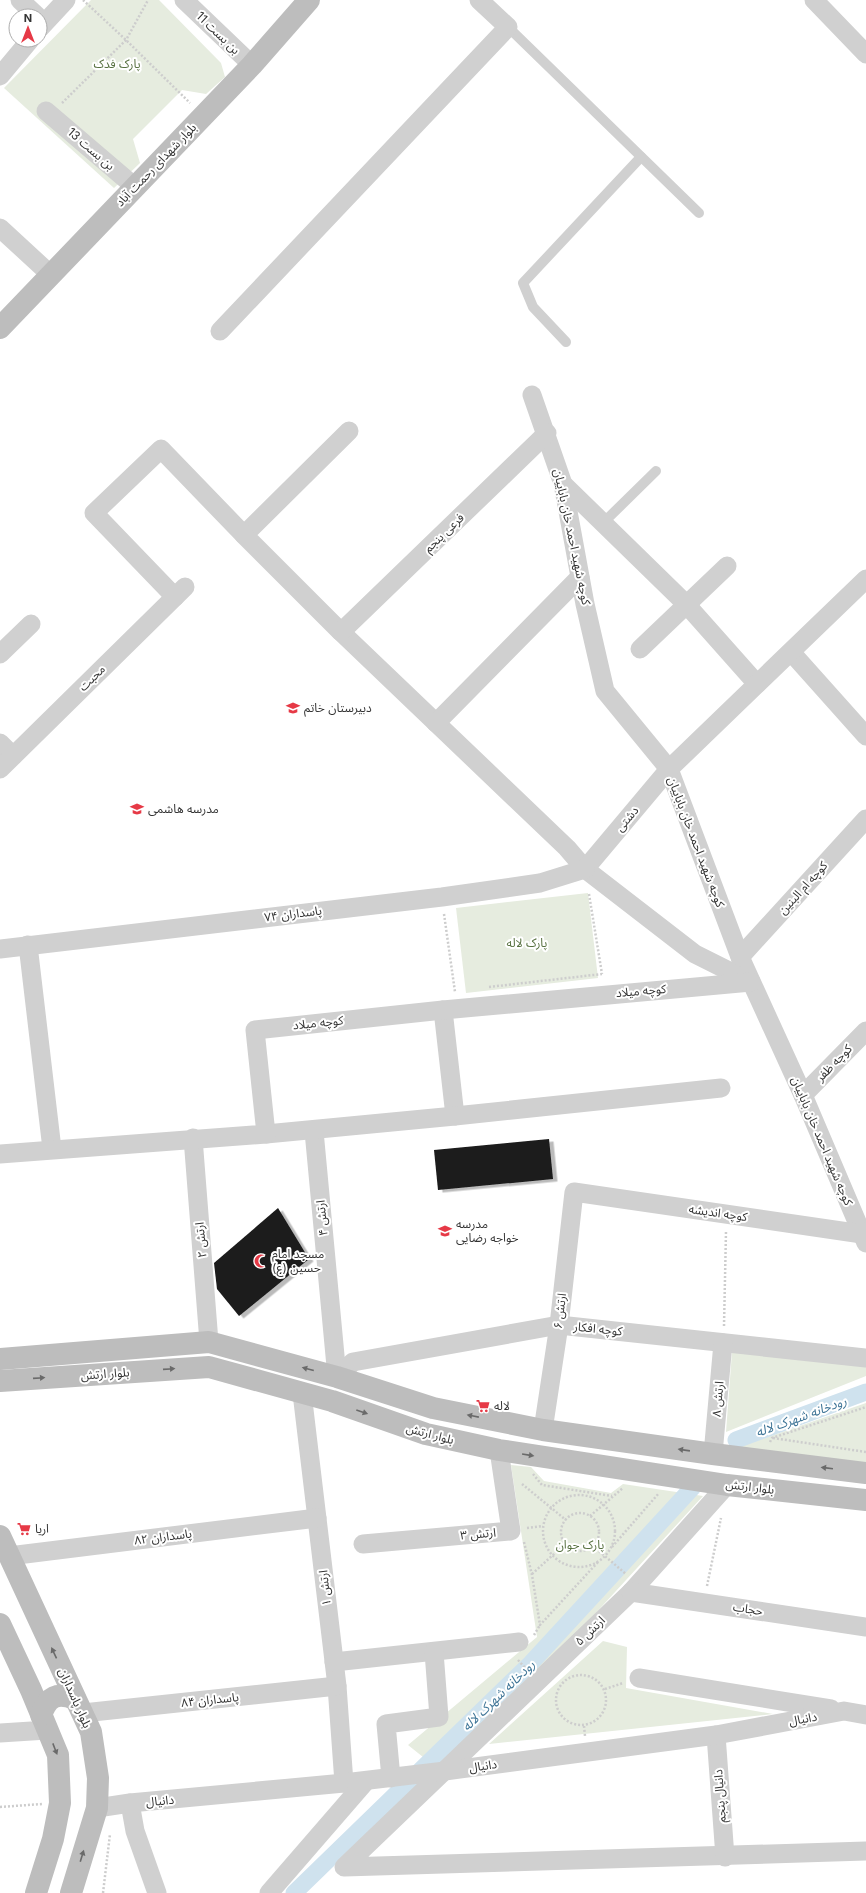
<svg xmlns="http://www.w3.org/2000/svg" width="866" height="1893" viewBox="0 0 866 1893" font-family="Inter,'Noto Sans Arabic',sans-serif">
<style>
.green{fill:#e6ecdf}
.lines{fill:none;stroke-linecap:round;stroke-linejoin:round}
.canal{stroke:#cfe2ee;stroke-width:17}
.building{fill:#1a1a1a;filter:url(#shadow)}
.path{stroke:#cdcdcd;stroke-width:2.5;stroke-dasharray:2 2;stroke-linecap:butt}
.lane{stroke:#d0d0d0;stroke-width:10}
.street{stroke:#d0d0d0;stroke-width:19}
.secondary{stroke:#bdbdbd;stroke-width:22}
.oneway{fill:#6a6a6a}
.labels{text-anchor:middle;stroke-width:4;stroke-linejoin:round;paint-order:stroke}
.street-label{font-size:12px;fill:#333;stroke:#fff}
.park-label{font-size:12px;fill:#56703f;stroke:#fff}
.poi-label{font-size:12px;fill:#333;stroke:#fff;text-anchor:start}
.water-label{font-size:13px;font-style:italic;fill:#3f7597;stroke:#fff}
</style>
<defs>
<filter id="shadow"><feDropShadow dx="4.5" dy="2.5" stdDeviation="0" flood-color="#0004"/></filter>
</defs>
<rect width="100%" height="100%" fill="#fff"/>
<g class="green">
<polygon points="91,0 159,0 221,63 225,77 206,94 182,90 133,139 140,163 114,188 4,88"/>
<polygon points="588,893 598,978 466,993 456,908"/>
<polygon points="732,1352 866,1366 866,1376 726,1432"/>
<polygon points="866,1403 866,1465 739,1447"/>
<polygon points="511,1465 531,1467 544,1481 611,1493 623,1484 703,1496 550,1663 445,1756 423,1757 408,1745 537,1637"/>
<polygon points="603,1641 627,1647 626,1688 773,1714 489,1744"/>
</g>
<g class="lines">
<g class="canal">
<polyline points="736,1440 866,1392"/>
<polyline points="294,1893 531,1663 693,1487"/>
</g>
</g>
<g class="building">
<polygon points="549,1139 553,1179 438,1190 434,1150"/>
<polygon points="278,1208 309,1259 239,1316 217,1289 214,1263"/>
</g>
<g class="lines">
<g class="path">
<polyline points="83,0 126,40 190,103"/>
<polyline points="62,103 126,40 148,0"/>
<polyline points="589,894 602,974"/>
<polyline points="444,914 455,992"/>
<polyline points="489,987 602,974"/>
<polyline points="724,1326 726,1231"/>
<polyline points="773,1438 866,1452"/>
<polyline points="770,1442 772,1438 866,1407"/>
<polyline points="533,1474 542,1485 612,1496"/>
<polyline points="522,1484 566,1520"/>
<circle cx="579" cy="1531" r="36"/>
<circle cx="580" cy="1532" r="19"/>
<polyline points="590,1516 623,1488"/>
<polyline points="527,1528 543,1526"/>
<polyline points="524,1542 532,1575 540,1625 598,1562"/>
<polyline points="593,1546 626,1574"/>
<polyline points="612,1547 659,1493"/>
<polyline points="532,1574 565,1544"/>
<polyline points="707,1586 721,1518"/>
<polyline points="534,1635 540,1625"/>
<polyline points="518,1660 527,1670"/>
<circle cx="581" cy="1700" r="25"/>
<polyline points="605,1689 623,1683"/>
<polyline points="584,1726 585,1736"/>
<polyline points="0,1807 42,1804"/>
<polyline points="103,1893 110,1834"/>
</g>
<g class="lane">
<polyline points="508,27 699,213"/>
<polyline points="566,342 533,307 523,283 641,157"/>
<polyline points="603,523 656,471"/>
</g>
<g class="street">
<polyline points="20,0 37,16"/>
<polyline points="184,0 252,65"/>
<polyline points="814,0 866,54"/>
<polyline points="40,28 66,0"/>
<polyline points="0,76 30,40"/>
<polyline points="46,111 135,187"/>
<polyline points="0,228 51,275"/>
<polyline points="220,331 508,27 479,0"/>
<polyline points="532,395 563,484 585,604 605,691 669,769 740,957 803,1095 866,1243"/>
<polyline points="349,431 244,535 341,632 567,848 585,869 695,954 751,982"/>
<polyline points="563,484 686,604 757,684"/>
<polyline points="175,597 94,513 161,449 244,535"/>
<polyline points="341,632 547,433"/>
<polyline points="640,649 727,566"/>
<polyline points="791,652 866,736"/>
<polyline points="0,654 31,624"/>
<polyline points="436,723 580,577"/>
<polyline points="0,743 13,756"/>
<polyline points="0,769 185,587"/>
<polyline points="585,869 669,769 866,579"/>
<polyline points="28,945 52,1149"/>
<polyline points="0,949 442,897 540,883 585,869"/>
<polyline points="740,957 866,819"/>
<polyline points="443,1010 455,1116"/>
<polyline points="803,1095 866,1031"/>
<polyline points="314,1131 337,1377"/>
<polyline points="266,1134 455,1116 721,1088"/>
<polyline points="193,1138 209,1342"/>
<polyline points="0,1154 266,1134 255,1030 443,1010 751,982"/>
<polyline points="337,1377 353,1362 559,1325 866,1358"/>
<polyline points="302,1393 337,1686 344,1783"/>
<polyline points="543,1430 559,1325 574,1192 862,1234 866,1232"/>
<polyline points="713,1454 723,1343"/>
<polyline points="727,1485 631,1592 344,1867 866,1851"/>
<polyline points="363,1544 511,1531 499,1450"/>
<polyline points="9,1556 317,1518"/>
<polyline points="631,1592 866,1627"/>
<polyline points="334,1662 519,1642"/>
<polyline points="639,1678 831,1709"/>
<polyline points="83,1713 337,1686"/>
<polyline points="0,1733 47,1730"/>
<polyline points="716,1735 725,1857"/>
<polyline points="391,1778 386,1724 439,1717 434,1652"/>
<polyline points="130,1803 135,1831 157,1893"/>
<polyline points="97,1808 130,1803 344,1783 445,1771 716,1735 844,1711 866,1715"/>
<polyline points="269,1893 366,1781"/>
</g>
<g class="secondary">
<polyline points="0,328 252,65 309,0"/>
<polyline points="0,1359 209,1342 337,1377 433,1408 543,1430 713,1454 866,1473"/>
<polyline points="0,1381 209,1367 332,1401 426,1434 499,1450 727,1485 866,1500"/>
<polyline points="0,1536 91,1732 98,1778 97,1808 71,1893"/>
<polyline points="0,1624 31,1690 58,1755 60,1803 53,1839 36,1893"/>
<path d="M41 1715C48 1696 57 1692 75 1699"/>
</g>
</g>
<defs><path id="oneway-solid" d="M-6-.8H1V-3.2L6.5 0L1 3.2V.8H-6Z"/></defs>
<g class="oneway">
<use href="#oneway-solid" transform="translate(169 1369) rotate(-4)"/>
<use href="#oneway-solid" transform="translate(308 1369) rotate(-165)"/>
<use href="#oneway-solid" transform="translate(39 1378) rotate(-4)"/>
<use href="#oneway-solid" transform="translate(362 1412) rotate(19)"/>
<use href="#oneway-solid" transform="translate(473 1416) rotate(-169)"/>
<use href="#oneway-solid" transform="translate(684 1450) rotate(-172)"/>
<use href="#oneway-solid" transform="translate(528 1455) rotate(9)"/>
<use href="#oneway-solid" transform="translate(827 1468) rotate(-173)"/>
<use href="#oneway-solid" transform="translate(54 1653) rotate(-115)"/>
<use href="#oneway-solid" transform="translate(55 1749) rotate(69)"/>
<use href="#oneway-solid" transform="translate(82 1856) rotate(-73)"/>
</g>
<defs>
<g id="school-bare" transform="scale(1.08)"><path d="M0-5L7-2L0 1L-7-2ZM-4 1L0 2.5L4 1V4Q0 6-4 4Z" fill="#e63946" stroke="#fff" stroke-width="2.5" paint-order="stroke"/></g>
<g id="mosque-bare" transform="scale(1.08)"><path d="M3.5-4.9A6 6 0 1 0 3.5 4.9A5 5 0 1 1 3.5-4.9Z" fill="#e63946" stroke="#fff" stroke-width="2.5" paint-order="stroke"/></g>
<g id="supermarket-bare" transform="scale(1.08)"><path d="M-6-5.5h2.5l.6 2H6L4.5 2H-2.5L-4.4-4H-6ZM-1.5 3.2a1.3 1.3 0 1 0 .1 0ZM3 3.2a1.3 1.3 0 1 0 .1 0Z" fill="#e63946" stroke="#fff" stroke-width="2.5" paint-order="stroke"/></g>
</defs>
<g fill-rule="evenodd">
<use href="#school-bare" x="293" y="708"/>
<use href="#school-bare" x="137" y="809"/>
<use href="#school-bare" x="445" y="1231"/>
<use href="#mosque-bare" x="261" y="1261"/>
<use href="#supermarket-bare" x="483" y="1406"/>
<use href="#supermarket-bare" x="24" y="1529"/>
</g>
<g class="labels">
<g class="street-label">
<text transform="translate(218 33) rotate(44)" y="4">بن بست 11</text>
<text transform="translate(91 149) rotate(41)" y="4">بن بست 13</text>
<text transform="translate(156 165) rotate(-46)" y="4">بلوار شهدای رحمت آباد</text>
<text transform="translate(444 533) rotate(-44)" y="4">فرعی پنجم</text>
<text transform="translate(572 537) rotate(78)" y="4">کوچه شهید احمد خان باباییان</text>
<text transform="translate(92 678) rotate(-45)" y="4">محبت</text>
<text transform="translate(627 819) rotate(-50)" y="4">دشتی</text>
<text transform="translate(696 842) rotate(69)" y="4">کوچه شهید احمد خان باباییان</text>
<text transform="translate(803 888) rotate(-48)" y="4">کوچه ام البنین</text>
<text transform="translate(293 914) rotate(-7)" y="4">پاسداران ۷۴</text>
<text transform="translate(641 991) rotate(-5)" y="4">کوچه میلاد</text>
<text transform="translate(318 1023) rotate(-6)" y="4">کوچه میلاد</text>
<text transform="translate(834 1063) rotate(-46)" y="4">کوچه ظفر</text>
<text transform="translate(822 1141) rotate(67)" y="4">کوچه شهید احمد خان باباییان</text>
<text transform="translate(718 1213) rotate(8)" y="4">کوچه اندیشه</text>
<text transform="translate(322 1218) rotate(-95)" y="4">ارتش ۴</text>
<text transform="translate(201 1240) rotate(-95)" y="4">ارتش ۲</text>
<text transform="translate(560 1311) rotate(-83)" y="4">ارتش ۶</text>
<text transform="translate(598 1329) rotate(6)" y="4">کوچه افکار</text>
<text transform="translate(105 1374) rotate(-4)" y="4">بلوار ارتش</text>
<text transform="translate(718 1399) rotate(-85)" y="4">ارتش ۸</text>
<text transform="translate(430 1434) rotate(15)" y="4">بلوار ارتش</text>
<text transform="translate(750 1487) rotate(7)" y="4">بلوار ارتش</text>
<text transform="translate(478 1534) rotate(-5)" y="4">ارتش ۳</text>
<text transform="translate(163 1537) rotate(-7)" y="4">پاسداران ۸۲</text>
<text transform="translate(325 1588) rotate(-96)" y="4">ارتش ۱</text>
<text transform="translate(748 1609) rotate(9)" y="4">حجاب</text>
<text transform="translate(590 1631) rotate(-44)" y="4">ارتش ۵</text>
<text transform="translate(75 1698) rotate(66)" y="4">بلوار پاسداران</text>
<text transform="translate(210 1700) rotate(-6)" y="4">پاسداران ۸۴</text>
<text transform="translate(803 1719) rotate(-10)" y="4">دانیال</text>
<text transform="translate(483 1766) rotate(-8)" y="4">دانیال</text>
<text transform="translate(720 1796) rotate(-94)" y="4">دانیال پنجم</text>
<text transform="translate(160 1801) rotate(-5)" y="4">دانیال</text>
</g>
<g class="park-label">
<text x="117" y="68">پارک فدک</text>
<text x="527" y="947">پارک لاله</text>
<text x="580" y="1549">پارک جوان</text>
</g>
<g class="poi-label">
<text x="304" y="712">دبیرستان خاتم</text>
<text x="148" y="813">مدرسه هاشمی</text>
<text x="456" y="1228">مدرسه<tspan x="456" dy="14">خواجه رضایی</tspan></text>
<text x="272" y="1258">مسجد امام<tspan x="272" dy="14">حسین (ع)</tspan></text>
<text x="494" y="1410">لاله</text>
<text x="35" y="1533">اریا</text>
</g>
<g class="water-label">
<text transform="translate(801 1416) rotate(-20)" y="5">رودخانه شهرک لاله</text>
<text transform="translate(498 1695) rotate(-44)" y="5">رودخانه شهرک لاله</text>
</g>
</g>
<g transform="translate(28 28)"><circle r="19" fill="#ffffff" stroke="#adadad"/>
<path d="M0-3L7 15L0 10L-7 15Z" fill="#e63946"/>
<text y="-6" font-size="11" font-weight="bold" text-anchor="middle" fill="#333333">N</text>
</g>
</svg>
